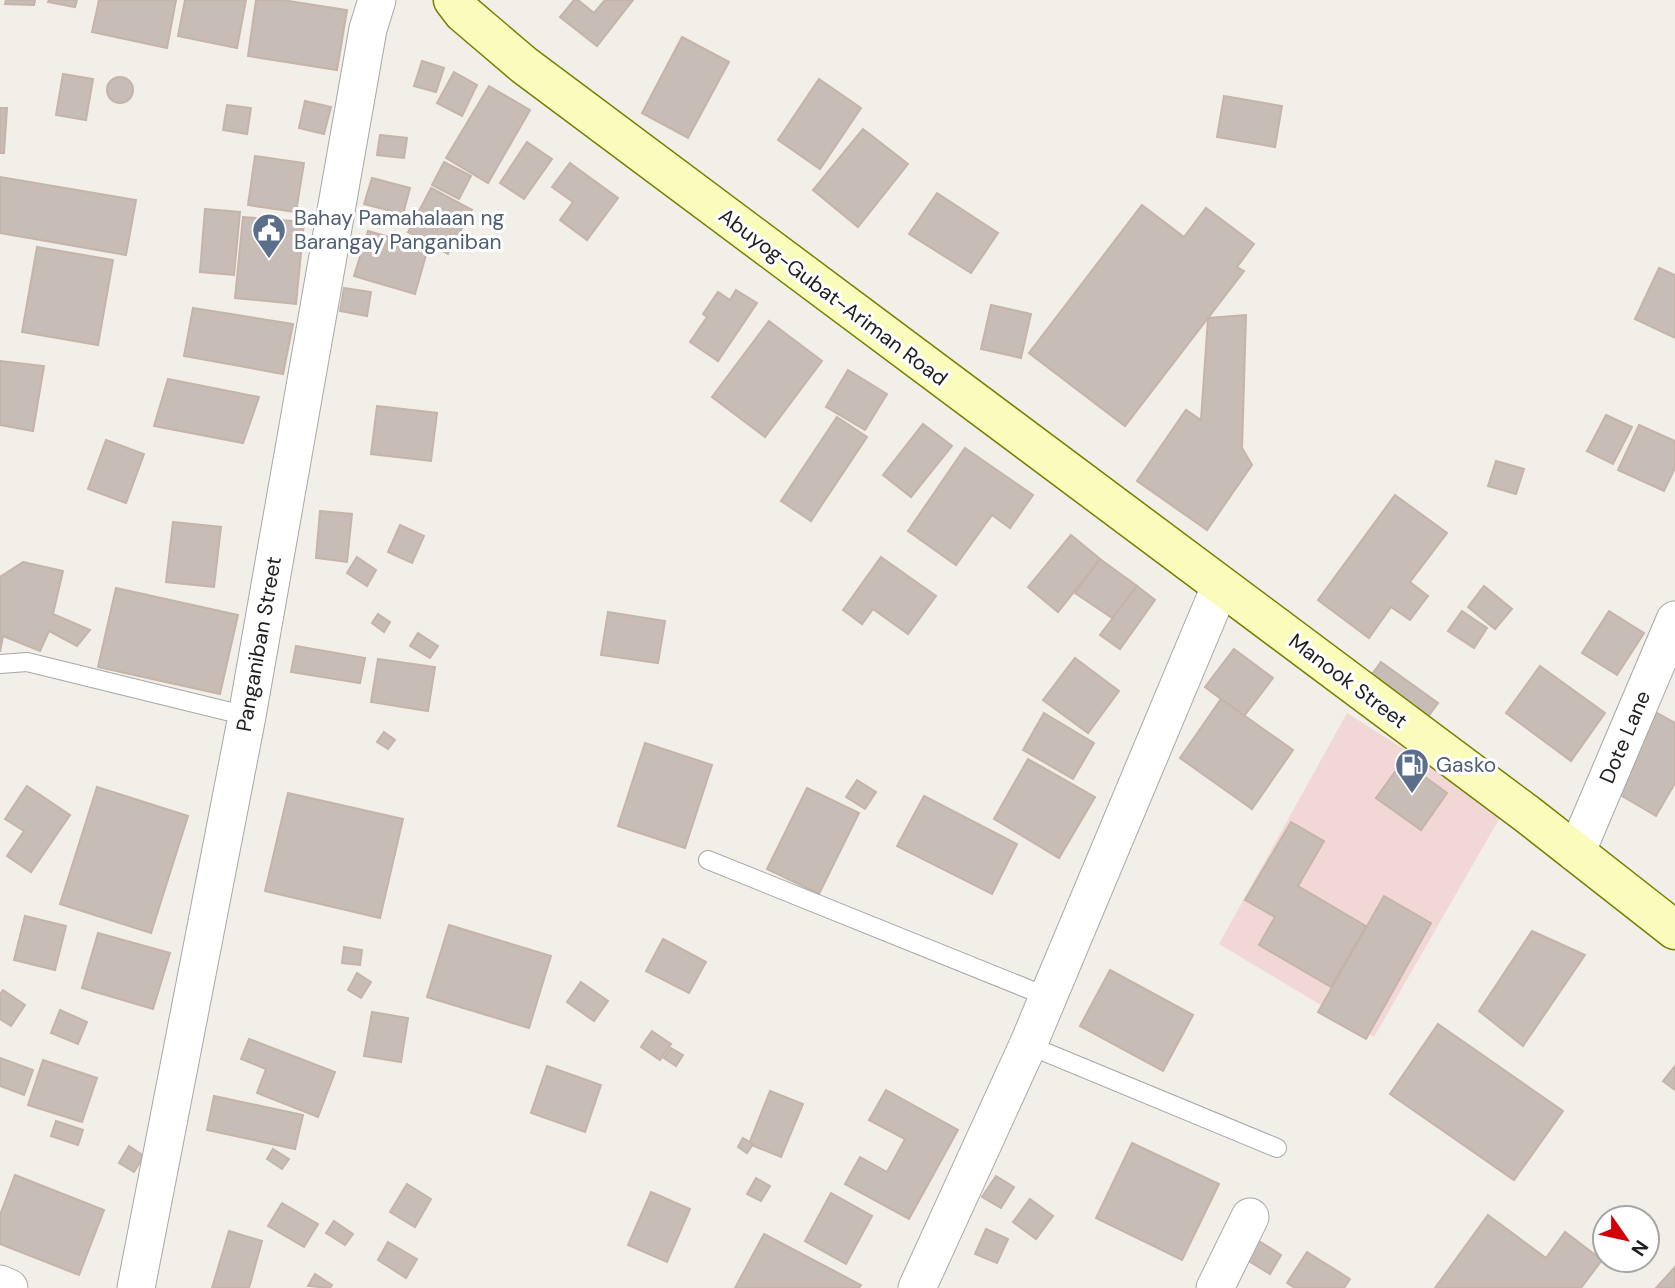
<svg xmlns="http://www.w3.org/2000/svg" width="1675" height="1288" viewBox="0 0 1675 1288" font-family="'DM Sans',sans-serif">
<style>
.commercial{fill:#f2d7d7}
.building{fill:#c7bdb6;stroke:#c4b4a9;stroke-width:2}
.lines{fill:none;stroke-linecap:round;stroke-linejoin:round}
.service-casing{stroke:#a8a8a8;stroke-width:20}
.minor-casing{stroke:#a8a8a8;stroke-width:39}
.secondary-casing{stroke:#757f01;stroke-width:41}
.service{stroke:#fff;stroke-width:18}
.minor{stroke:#fff;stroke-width:37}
.secondary{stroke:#fafcbb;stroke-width:38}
.labels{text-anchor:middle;stroke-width:6;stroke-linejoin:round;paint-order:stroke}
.service-label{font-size:21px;fill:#4e5e75;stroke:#fff;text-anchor:start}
.street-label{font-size:21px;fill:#212121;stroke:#fff}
</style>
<rect width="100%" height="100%" fill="#f2eee8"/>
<polygon class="commercial" points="1347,713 1503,812 1374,1037 1219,944"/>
<g class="building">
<polygon points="6,0 35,0 34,5 5,4"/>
<polygon points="49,0 77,0 75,7 48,2"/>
<polygon points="99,0 176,0 167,48 92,32"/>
<polygon points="185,0 246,0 237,48 178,36"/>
<polygon points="256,0 282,0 347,10 337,70 248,56"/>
<polygon points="574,0 578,0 594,13 605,0 633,0 597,46 560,17"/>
<polygon points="682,37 729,62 688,138 642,113"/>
<polygon points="422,61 444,68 436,92 414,86"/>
<polygon points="454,72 477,85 462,116 437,103"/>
<polygon points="63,74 93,79 86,120 56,115"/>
<circle cx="120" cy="90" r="13"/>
<polygon points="819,79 861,108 820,169 778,140"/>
<polygon points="489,86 530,110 488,183 446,158"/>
<polygon points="1224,96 1282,106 1275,147 1217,137"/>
<polygon points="305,101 331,107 324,134 299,128"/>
<polygon points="227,105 251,108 247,134 223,130"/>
<polygon points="0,108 7,108 4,153 0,153"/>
<polygon points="863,129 908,164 858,227 813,190"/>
<polygon points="380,135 407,138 404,158 377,155"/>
<polygon points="527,142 552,159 524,199 500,183"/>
<polygon points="255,156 304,163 296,212 248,205"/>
<polygon points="444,162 471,176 459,199 432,185"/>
<polygon points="570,163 618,198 587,240 560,220 573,202 552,187"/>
<polygon points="0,177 136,200 126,255 0,233"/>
<polygon points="372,178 410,188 403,214 364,204"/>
<polygon points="431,188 472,210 448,254 408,232"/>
<polygon points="937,193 998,233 971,273 909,234"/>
<polygon points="1142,205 1184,237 1206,208 1254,244 1237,267 1244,271 1125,426 1029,353"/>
<polygon points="205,209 240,212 234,275 200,272"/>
<polygon points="243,217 304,222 296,304 235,298"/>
<polygon points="368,231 428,248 415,294 354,276"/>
<polygon points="37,247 113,260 98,345 22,332"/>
<polygon points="1659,268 1675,275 1675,338 1635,319"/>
<polygon points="344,288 371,292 367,316 340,311"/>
<polygon points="736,290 757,303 718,361 690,342 707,317 703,314 718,292 730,300"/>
<polygon points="991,305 1031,314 1021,358 981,349"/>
<polygon points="193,308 293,324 283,374 184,356"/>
<polygon points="1246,315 1242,448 1252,465 1207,530 1137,481 1186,410 1201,420 1208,318"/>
<polygon points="769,321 822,361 765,437 712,397"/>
<polygon points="0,361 44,366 33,431 0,425"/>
<polygon points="848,370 887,394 865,430 826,407"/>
<polygon points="168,379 259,397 243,443 154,426"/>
<polygon points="377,406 437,413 431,461 371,454"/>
<polygon points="1606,415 1632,427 1613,464 1587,451"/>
<polygon points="837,417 867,437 811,521 781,501"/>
<polygon points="923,424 952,446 911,497 883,475"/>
<polygon points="1639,425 1675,441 1675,468 1664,491 1618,470"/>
<polygon points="106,440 144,454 126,503 88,489"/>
<polygon points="965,448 1033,495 1010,528 992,515 956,565 908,531"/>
<polygon points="1496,461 1524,469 1516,494 1488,486"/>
<polygon points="1395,495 1447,533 1410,582 1428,596 1410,620 1391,607 1369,638 1318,600"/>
<polygon points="320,511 352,514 347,562 316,558"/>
<polygon points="173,522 221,527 214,587 166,582"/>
<polygon points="400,525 424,536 412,563 388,552"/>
<polygon points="1071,535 1100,559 1058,612 1028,587"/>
<polygon points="357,557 376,570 367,586 347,573"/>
<polygon points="881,557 936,596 908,634 873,609 862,624 843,610"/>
<polygon points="1100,559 1137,586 1112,618 1075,593"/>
<polygon points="23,562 63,571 53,614 90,630 77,646 49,631 40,651 3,636 0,652 0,577"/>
<polygon points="1137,586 1155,600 1120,649 1100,635"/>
<polygon points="1484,586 1512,609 1495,629 1468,607"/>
<polygon points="116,588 238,615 220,694 98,667"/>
<polygon points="1462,611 1487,628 1474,648 1448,631"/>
<polygon points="1609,611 1644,633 1617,675 1582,653"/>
<polygon points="608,612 665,621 658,663 601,655"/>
<polygon points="378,614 390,622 384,632 372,623"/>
<polygon points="418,633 438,646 430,658 410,646"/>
<polygon points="296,646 365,658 360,683 291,672"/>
<polygon points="1234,649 1273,678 1244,716 1205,687"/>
<polygon points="1075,658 1119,691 1088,733 1043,700"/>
<polygon points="378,659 435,667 428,711 371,702"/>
<polygon points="1381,662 1438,703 1422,725 1365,684"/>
<polygon points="1540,666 1605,713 1571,761 1506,713"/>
<polygon points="1221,699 1293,750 1252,809 1180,758"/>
<polygon points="1650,709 1675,723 1675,783 1656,816 1605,786"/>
<polygon points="1044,713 1094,743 1073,779 1023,750"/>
<polygon points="384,732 395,740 388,749 377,742"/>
<polygon points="645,743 712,765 685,848 618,826"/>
<polygon points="1028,759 1095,797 1059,858 994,819"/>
<polygon points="1403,761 1447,793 1421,830 1376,798"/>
<polygon points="857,780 876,792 865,809 846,797"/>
<polygon points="27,786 70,815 31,872 7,856 24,831 5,819"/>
<polygon points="97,787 188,816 151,933 60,904"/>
<polygon points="807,788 859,813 819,894 767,869"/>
<polygon points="288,793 403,819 380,918 265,891"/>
<polygon points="924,796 1017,844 992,894 897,846"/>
<polygon points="1291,822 1324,841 1298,886 1366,926 1331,987 1259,945 1275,917 1245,900"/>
<polygon points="1384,896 1431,923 1366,1039 1318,1012"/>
<polygon points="25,916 66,926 55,970 14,960"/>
<polygon points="449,925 551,956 529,1028 427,997"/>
<polygon points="1532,931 1585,955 1523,1046 1479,1011"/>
<polygon points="98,933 170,953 153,1009 82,988"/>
<polygon points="663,939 706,962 689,993 646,971"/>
<polygon points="344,947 362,950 360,965 342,963"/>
<polygon points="1110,970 1193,1015 1163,1071 1080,1026"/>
<polygon points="357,973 371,982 361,998 348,990"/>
<polygon points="581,982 608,1001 594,1021 567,1002"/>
<polygon points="3,990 25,1005 11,1026 0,1019 0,994"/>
<polygon points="60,1010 87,1022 78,1044 51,1033"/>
<polygon points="372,1012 408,1018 401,1062 364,1056"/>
<polygon points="1438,1024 1563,1111 1514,1180 1390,1094"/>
<polygon points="652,1031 671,1044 660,1060 641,1047"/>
<polygon points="249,1039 335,1072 318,1117 257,1093 266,1069 241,1059"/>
<polygon points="671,1048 683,1055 676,1066 664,1058"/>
<polygon points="0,1058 33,1070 24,1095 0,1086"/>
<polygon points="43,1060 97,1078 82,1122 28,1105"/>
<polygon points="547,1066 601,1085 585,1132 531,1113"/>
<polygon points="1675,1066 1675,1090 1663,1081"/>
<polygon points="886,1090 958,1130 909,1219 845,1184 860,1157 887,1172 905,1139 869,1120"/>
<polygon points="770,1091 803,1104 781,1157 749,1144"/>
<polygon points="214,1096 303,1115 295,1149 207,1130"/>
<polygon points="56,1121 83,1130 78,1145 51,1136"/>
<polygon points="743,1138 753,1144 747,1153 738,1147"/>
<polygon points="1132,1143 1219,1184 1182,1260 1096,1218"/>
<polygon points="129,1146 144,1156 134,1172 119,1163"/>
<polygon points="273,1149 289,1159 282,1169 267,1159"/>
<polygon points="15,1175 104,1210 79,1275 0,1244 0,1215"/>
<polygon points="996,1176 1014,1187 1001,1208 982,1197"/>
<polygon points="756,1178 770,1186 761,1201 747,1194"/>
<polygon points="407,1184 431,1199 415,1227 390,1212"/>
<polygon points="651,1192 690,1209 667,1262 628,1245"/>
<polygon points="831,1193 872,1216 846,1264 805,1241"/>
<polygon points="1030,1199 1053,1216 1036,1239 1013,1222"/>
<polygon points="282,1203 318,1224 304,1247 268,1226"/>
<polygon points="1488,1215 1546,1258 1565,1232 1602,1260 1581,1288 1435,1288"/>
<polygon points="334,1221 353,1234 345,1245 326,1233"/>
<polygon points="986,1229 1008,1239 997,1263 975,1254"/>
<polygon points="229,1231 262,1241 249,1288 212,1288"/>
<polygon points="764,1234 861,1285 859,1288 735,1288"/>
<polygon points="1259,1241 1281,1255 1270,1274 1247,1260"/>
<polygon points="388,1242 417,1259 406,1278 378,1260"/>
<polygon points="1307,1252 1350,1279 1344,1288 1295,1288 1287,1283"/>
<polygon points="1675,1267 1675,1288 1656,1288"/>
<polygon points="315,1274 332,1285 330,1288 308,1286"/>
</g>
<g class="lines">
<g class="service-casing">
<g id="service">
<polyline points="0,664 27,662 247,716"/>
<polyline points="708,860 1048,997"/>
<polyline points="1028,1045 1277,1148"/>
</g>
</g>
<g class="minor-casing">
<g id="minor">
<polyline points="1576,853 1675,620"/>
<polyline points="0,1284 9,1288"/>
<polyline points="136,1288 247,716 368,29 377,0"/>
<polyline points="917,1288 1028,1045 1220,587"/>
<polyline points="1215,1288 1250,1217"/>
</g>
</g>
<g class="secondary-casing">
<polyline id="secondary" points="453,0 463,13 524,65 1527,814 1675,930"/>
</g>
<use href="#service" class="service"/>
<use href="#minor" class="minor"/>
<use href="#secondary" class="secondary"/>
</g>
<defs>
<g id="civic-pin" transform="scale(1.75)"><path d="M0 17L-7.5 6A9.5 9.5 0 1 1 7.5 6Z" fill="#5c6f8a" stroke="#fff"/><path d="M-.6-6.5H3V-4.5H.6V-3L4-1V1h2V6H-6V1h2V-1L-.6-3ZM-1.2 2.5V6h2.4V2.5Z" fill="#fff"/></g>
<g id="fuel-pin" transform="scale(1.75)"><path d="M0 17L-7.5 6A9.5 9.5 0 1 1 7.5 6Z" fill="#5c6f8a" stroke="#fff"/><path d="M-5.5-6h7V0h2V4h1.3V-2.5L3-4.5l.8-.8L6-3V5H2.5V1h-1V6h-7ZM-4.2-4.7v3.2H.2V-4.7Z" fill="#fff"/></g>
</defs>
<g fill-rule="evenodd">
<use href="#civic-pin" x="269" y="230"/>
<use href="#fuel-pin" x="1412" y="765"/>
</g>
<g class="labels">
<g class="service-label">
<text x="294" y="225">Bahay Pamahalaan ng<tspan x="294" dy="24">Barangay Panganiban</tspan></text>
<text x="1436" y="772">Gasko</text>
</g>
<g class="street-label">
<text transform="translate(833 297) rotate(37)" y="7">Abuyog-Gubat-Ariman Road</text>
<text transform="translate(259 644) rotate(-80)" y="7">Panganiban Street</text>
<text transform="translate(1348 681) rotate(37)" y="7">Manook Street</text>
<text transform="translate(1625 737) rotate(-67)" y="7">Dote Lane</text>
</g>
</g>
<g transform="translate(1626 1239) rotate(124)"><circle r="33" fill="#ffffff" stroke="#a6a6a6" stroke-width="2"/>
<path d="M0-5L12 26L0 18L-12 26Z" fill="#d20006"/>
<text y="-10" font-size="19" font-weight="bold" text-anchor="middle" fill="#212121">N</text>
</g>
</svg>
